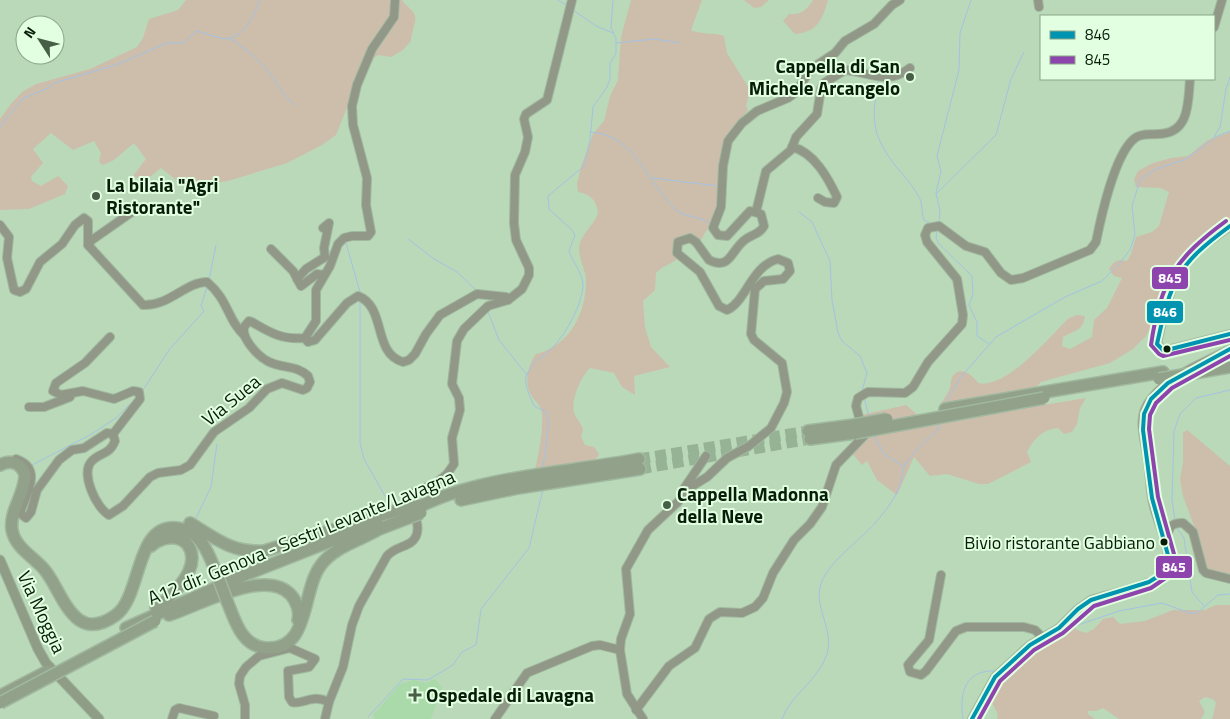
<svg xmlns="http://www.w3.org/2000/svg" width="1230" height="719" viewBox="0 0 1230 719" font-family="'Titillium Web',sans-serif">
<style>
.built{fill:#aadaa9}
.green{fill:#cdbeac}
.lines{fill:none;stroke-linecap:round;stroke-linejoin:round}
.stream{stroke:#a4c2e2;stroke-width:1}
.highway-tunnel{stroke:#96b396;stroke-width:11;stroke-dasharray:11 5.5;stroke-linecap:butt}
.minor-casing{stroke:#a0b89f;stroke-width:10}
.major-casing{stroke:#a0b89f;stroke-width:11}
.highway-casing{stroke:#a0b89f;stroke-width:14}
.minor{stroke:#929888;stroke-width:8}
.major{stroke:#8f9c86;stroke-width:9}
.highway{stroke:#92a18a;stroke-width:11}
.highway-bridge-casing{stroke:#a0b89f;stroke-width:14;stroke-linecap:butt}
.highway-bridge{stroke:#92a18a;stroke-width:11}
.bus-1-casing{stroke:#e2ffe1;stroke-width:8}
.bus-2-casing{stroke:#e2ffe1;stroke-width:8}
.bus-1{stroke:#0194b0;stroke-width:4}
.bus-2{stroke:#8e44ad;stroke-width:4}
.poi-dot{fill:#465f46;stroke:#e2ffe1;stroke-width:2}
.bus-dot{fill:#071d08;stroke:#e2ffe1;stroke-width:2}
.labels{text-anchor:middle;stroke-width:4;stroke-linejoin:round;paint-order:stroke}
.bus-label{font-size:18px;fill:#071d08;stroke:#e2ffe1;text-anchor:end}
.poi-label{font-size:19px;font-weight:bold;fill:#071d08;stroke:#e2ffe1;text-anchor:start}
.street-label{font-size:19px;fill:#071d08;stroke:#e2ffe1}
.line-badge{stroke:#e2ffe1;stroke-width:2}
.badge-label{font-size:14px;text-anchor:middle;font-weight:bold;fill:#fff}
</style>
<rect width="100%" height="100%" fill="#bad9b9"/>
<polygon class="built" points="435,679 442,688 431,719 375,719 373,715 400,684 414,680 426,683"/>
<g class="green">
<path d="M186 0H402C405 6 414 10 415 16 417 21 411 33 411 41L403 50 391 57 378 55 374 58 362 83 358 96 346 110 336 135 322 145 287 163 228 181 185 187 161 168 145 181 133 176 146 159 134 143 114 160 103 165 99 162 101 153 94 141 73 150 51 133 33 149 43 163 31 177 32 181 41 186 58 176 68 186 65 194 29 209 0 210V119L10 105 22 92 36 84 90 69 137 47 143 38 149 19 178 10Z"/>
<path d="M631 0H702L691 30C701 35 713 32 724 36L727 53 750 90 746 106 748 110 727 135 723 151 718 204 708 228 699 243 690 234C675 235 673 246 677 259 670 265 662 266 656 273L655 290 643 301 645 327 651 347 670 367 634 376 635 395 622 387 614 373 590 368C581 377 571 398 574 412 575 417 581 423 583 429L581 437 585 445 594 447 599 454 595 461 547 470 535 469C539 452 543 433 542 414 542 405 535 402 531 395 524 384 528 364 536 354 569 346 586 314 586 281 586 269 578 259 579 247 581 234 593 226 598 214 597 201 591 194 578 192L577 184 581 167 593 134 604 121 610 96 618 80 621 37Z"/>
<polygon points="744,0 769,0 761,7 754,8"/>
<path d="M813 0H828C822 20 818 32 795 34L783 21 789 14C801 15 807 10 813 0Z"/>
<path d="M1230 132V222L1205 238 1185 256 1174 275 1165 303 1146 336 1133 349 1110 363 1041 382 1035 388 1033 396 1039 403 1050 404 1086 398 1080 408 1077 424 1072 432 1064 434 1058 428C1044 429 1033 439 1027 452L1031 462 988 484H979L947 474 930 476 914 457 897 495 877 480 867 461 862 465 851 452 861 444V415L906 405 921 418 935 421C937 407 942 403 948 392 951 388 950 382 952 377 960 365 972 374 978 383 1006 390 1049 337 1069 318L1077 315 1085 316C1083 331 1075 330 1063 337L1062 346 1070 349 1092 337 1094 320 1107 308 1122 278 1114 276 1109 269C1114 261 1117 259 1127 261L1131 254 1136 237 1152 232 1159 226 1169 192 1161 188 1136 187 1134 179 1138 171 1153 163 1171 158 1188 156 1208 140Z"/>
<polygon points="1187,430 1230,466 1230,576 1216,573 1205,566 1200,542 1183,496 1180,479 1183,462 1183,433"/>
<polygon points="1216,605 1230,605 1230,719 1212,719 1216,703 1213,699 1205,697 1199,701 1205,712 1201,719 1119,719 1103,708 1096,711 1088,711 1088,714 1095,719 997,719 998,714 992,703 1008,668 1070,622 1077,630 1086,633 1094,629 1103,619 1113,617 1120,624 1145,621 1173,610 1205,610"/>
</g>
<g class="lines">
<g class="stream">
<polyline points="558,0 568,6"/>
<polyline points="573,10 596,26 613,33"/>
<path d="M228 38C242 45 261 61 270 74 279 86 282 95 295 105"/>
<polyline points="616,43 654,39 680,43"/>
<path d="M878 82C871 122 872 136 898 169 906 178 913 186 919 197 923 204 921 212 924 220L931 224"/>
<path d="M0 127 22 99 48 88 54 83 116 65 167 43H183L197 31C205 33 212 36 220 38 242 43 254 16 260 0"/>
<path d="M590 132C636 134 647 184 676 210 684 217 699 216 709 223"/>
<polyline points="1215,137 1230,131"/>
<polyline points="652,178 718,186"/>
<polyline points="937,193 996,135 1011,79 1024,52"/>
<polyline points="799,212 812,222 830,261 832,300 838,333 842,341 860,356 864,366 867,373 862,391"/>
<polyline points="939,223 940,212 936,193 941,171 937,156 959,70 960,33 971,0"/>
<polyline points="937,230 936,238 939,244 972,276 973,294 969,305 977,322 977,336 989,344"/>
<polyline points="408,239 434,259 457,272 477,291"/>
<polyline points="346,243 360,292"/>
<polyline points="209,280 216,245"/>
<polyline points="360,302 360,443 364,459 385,496"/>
<polyline points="488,312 499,340 527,375"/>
<polyline points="143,390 169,350 204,311 201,306 207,287"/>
<polyline points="864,397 869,417"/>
<polyline points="945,404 960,378 996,337 1065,297 1102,281 1119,264 1130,250 1135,235 1132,206 1140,180 1156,169 1186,159 1212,140 1220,127 1226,89 1230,77"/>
<polyline points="874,436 884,454 903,466"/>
<polyline points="30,466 90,435 116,418 135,399"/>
<path d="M543 468 549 422 546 412 534 406C531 399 524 384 526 377 531 361 544 357 554 346 567 332 581 306 583 287 584 274 573 263 569 251L575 235 571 229 549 209 548 196 584 166 590 140 593 107 607 87 610 79V63L616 53V38L611 28 613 0"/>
<polyline points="196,518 211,487 217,444"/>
<polyline points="1175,521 1172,500 1174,431 1180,414 1196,398 1230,390"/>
<polyline points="1176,527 1184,538 1192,592 1204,606"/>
<polyline points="1013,666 1078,625 1119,611 1162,603 1190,613 1197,613 1218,595 1230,594"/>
<polyline points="368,717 403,679 428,680 453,665 462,652 476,645 481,609 529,548 543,489"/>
<path d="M782 719C791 694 819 680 827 654 834 630 815 609 820 587 825 564 861 540 876 522 886 510 896 498 900 484 902 478 902 470 905 465 913 452 927 440 938 429L940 422"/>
<path d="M963 719C959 692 965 669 997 671"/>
</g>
<g class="highway-tunnel">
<polyline points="639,459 808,431"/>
<polyline points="640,469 810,439"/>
</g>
<g class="minor-casing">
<g id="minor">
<polyline points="1038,0 1039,7"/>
<polyline points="1214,27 1222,0"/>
<path d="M792 147C814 152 828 178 837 197L834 203 825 202 818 198"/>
<path d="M756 212 766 171 791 150 796 137 817 114 821 89 824 83 845 70C870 72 887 86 910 68"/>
<path d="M0 225 9 237 7 258 14 290 20 292 26 289 40 262 62 244 75 225 84 218 88 221V245L143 305C170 306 185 282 207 282 229 300 227 320 245 336"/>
<path d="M1230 226C1218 235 1204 244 1193 255 1170 278 1164 313 1157 344L1163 350 1171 349 1230 334"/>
<polyline points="88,245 92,240 132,212"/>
<polyline points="271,249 293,271 301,286 317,274 324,275"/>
<polyline points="297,279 306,269 325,257 324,248 329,223 323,228"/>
<polyline points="508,300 522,289 529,275 529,268 516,240 514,223 515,175 525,152 528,137 524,119 526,114 547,100 572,0"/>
<polyline points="110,337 85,363 56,383 53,391 61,395 83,391 114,399 133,391 139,392 140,399 113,434"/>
<path d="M305 338 308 342 315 340 347 303 358 296C387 307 372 353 403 362L409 360 415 354 426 334 440 315 477 294 506 297 508 300 488 306 464 329 457 341 452 384 459 398 460 410 452 438 454 464 447 474 435 484 416 491 410 498C412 510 426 533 410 543 402 548 394 548 387 556L359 606 352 625 343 667 329 702 325 719"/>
<polyline points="29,407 44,407 70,397"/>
<path d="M113 434 115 441C109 456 99 452 91 462 81 474 96 508 109 515L123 506 150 477 158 473 181 470 190 465 214 432 249 408 267 389 282 383 303 390 307 388 310 382 308 376C291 360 272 375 250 345 246 339 243 335 244 327L249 321 252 322C270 333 283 340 305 338L316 321V290L330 266 338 244 344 238 352 236H368L371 232 366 205 367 178 353 125 352 106 357 85 372 49 394 17 395 0"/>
<path d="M16 459C42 468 28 492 21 510V514L26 518 31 512 37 490 59 460 72 450 84 448 107 433 113 434"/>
<polyline points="681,493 706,456"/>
<path d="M1167 542C1168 530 1169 522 1183 523L1193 532 1203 570 1206 573 1230 579"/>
<polyline points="941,575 929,640 908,665 910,672 921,675 926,671 956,631 966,627 1024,627 1035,630 1042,637"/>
<path d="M636 710 669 666 695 648 709 619 720 612 742 613 755 607 763 598 773 573 794 540 810 524 822 507 836 465 864 436 856 406 858 398 868 392 905 393 913 387 928 362 962 324 963 315 957 279 927 242 925 235 928 228 939 226 966 246 985 252 1001 273 1011 280 1023 278 1090 250 1096 242C1101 217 1115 153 1135 138 1142 133 1150 135 1158 134 1190 134 1188 102 1190 79"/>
<polyline points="172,719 175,710 179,708 214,716"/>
<path d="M245 719V705L239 684 240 676 246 667 259 656 290 648 315 659 309 667 288 671 289 697 292 702C302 706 311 693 329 702"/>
<polyline points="495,719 527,673 592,646 600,645 620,650"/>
<path d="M643 719 627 694 620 650 621 639 630 614 626 569 648 530 678 502 689 488 707 477 727 458 749 446 771 428 784 403 787 392 782 363 754 340 751 334 755 289 764 281 783 279 790 271 788 263 778 259C751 266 746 302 727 310L719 306 700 272 677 253 678 242 690 238 696 242 709 260C731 271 731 249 746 239 753 234 760 234 764 226L761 214 750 211 727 236 718 235 713 228 721 207 723 166 728 141 742 123 757 111 788 98 796 92 811 69 835 53 845 41 874 24 892 5 900 0"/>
<path d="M972 719 995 677 1030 645 1059 628 1078 609 1091 600C1105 595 1153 585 1162 575 1166 571 1168 567 1168 562 1169 542 1157 522 1153 503 1150 490 1150 475 1148 462 1146 441 1135 418 1151 399 1171 374 1202 364 1230 349"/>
</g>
</g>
<g class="major-casing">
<polyline id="major" points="0,560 38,649 46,663 99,719"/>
</g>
<g class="highway-casing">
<g id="highway">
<polyline points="945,409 1163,372"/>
<polyline points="808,431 854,425"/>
<polyline points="810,439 855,433"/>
<path d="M0 465C11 459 21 463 25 475 25 494 9 511 12 530 15 547 32 556 43 568 62 588 72 647 116 615 142 596 135 523 177 528 203 531 209 556 218 577"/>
<polyline points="461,500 518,488 640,469"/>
<path d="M419 507C478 476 573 472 639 459"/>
<path d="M190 523C216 539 232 553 264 551L405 508"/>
<polyline points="369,533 408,518"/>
<path d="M151 546C165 533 191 534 192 558 192 577 170 598 156 608"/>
<path d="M227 601C235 620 241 646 266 648 311 651 301 591 321 565 333 548 358 541 376 531"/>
<path d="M169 615C200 605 266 567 291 595 297 602 300 612 298 620"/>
<polyline points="126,628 247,574 377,523"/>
<polyline points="0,696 48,671"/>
</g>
</g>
<use href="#minor" class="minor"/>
<use href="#major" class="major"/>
<use href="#highway" class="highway"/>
<g class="highway-bridge-casing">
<g id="highway-bridge">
<polyline points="1159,379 1230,367"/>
<polyline points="854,425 887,419"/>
<polyline points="855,433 1044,398"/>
<polyline points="405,508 417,505"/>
<polyline points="408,518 421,513"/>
<polyline points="218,577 227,601"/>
<polyline points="0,703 155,621"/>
</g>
</g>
<use href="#highway-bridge" class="highway-bridge"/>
<g class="bus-1-casing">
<g id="bus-1">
<path d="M1230 226C1177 265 1171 280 1157 344L1163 350 1171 349 1230 334"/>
<polyline points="972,719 995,677 1030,645 1059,628 1078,609 1091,600 1149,582 1165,572 1168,566 1168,555 1152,498 1143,430 1144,414 1151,399 1168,383 1230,349"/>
</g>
</g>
<g class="bus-2-casing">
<g id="bus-2">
<path d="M1226 221C1176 258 1160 281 1151 345L1159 354 1163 356 1230 340"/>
<polyline points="979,719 1000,681 1034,650 1063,633 1094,606 1151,588 1170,575 1174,567 1174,554 1158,497 1149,429 1150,415 1156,403 1172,388 1230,356"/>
</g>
</g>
<use href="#bus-1" class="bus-1"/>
<use href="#bus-2" class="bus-2"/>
</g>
<g class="poi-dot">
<circle cx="910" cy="77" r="5"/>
<circle cx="96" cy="196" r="5"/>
<circle cx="667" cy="505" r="5"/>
<path d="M412.5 687.5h5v5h5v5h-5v5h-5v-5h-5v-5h5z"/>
</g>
<g class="bus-dot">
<circle cx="1167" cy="349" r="4.5"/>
<circle cx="1164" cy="542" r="4.5"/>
</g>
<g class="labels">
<g class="bus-label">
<text x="1155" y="549">Bivio ristorante Gabbiano</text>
</g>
<g class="poi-label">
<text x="900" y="73" text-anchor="end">Cappella di San<tspan x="900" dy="22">Michele Arcangelo</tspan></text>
<text x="106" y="192">La bilaia "Agri<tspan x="106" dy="22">Ristorante"</tspan></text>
<text x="677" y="501">Cappella Madonna<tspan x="677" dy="22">della Neve</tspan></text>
<text x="426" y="702">Ospedale di Lavagna</text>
</g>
<g class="street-label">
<text transform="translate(231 400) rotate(-39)" y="7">Via Suea</text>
<text transform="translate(301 537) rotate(-22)" y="7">A12 dir. Genova - Sestri Levante/Lavagna</text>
<text transform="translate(42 612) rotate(65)" y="7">Via Moggia</text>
</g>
</g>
<g class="line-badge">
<rect x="1151" y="266" width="38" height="24" rx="5" fill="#8e44ad"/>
<rect x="1146" y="300" width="38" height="24" rx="5" fill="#0194b0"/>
<rect x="1155" y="555" width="38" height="24" rx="5" fill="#8e44ad"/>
</g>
<g class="badge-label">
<text x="1170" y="283">845</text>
<text x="1165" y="317">846</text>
<text x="1174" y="572">845</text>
</g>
<rect x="1040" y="15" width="175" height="65" fill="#e2ffe1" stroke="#8aa58a"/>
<rect x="1050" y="31" width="25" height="8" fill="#0194b0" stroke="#8aa58a"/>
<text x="1085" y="40" font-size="15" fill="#071d08">846</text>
<rect x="1050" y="56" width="25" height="8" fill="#8e44ad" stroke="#8aa58a"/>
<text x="1085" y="65" font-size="15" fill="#071d08">845</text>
<g transform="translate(40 40) rotate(306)"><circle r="24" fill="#e2ffe1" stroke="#8aa58a"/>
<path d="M0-4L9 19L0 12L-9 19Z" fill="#465f46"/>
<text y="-8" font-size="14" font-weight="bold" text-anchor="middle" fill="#071d08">N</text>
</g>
</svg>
